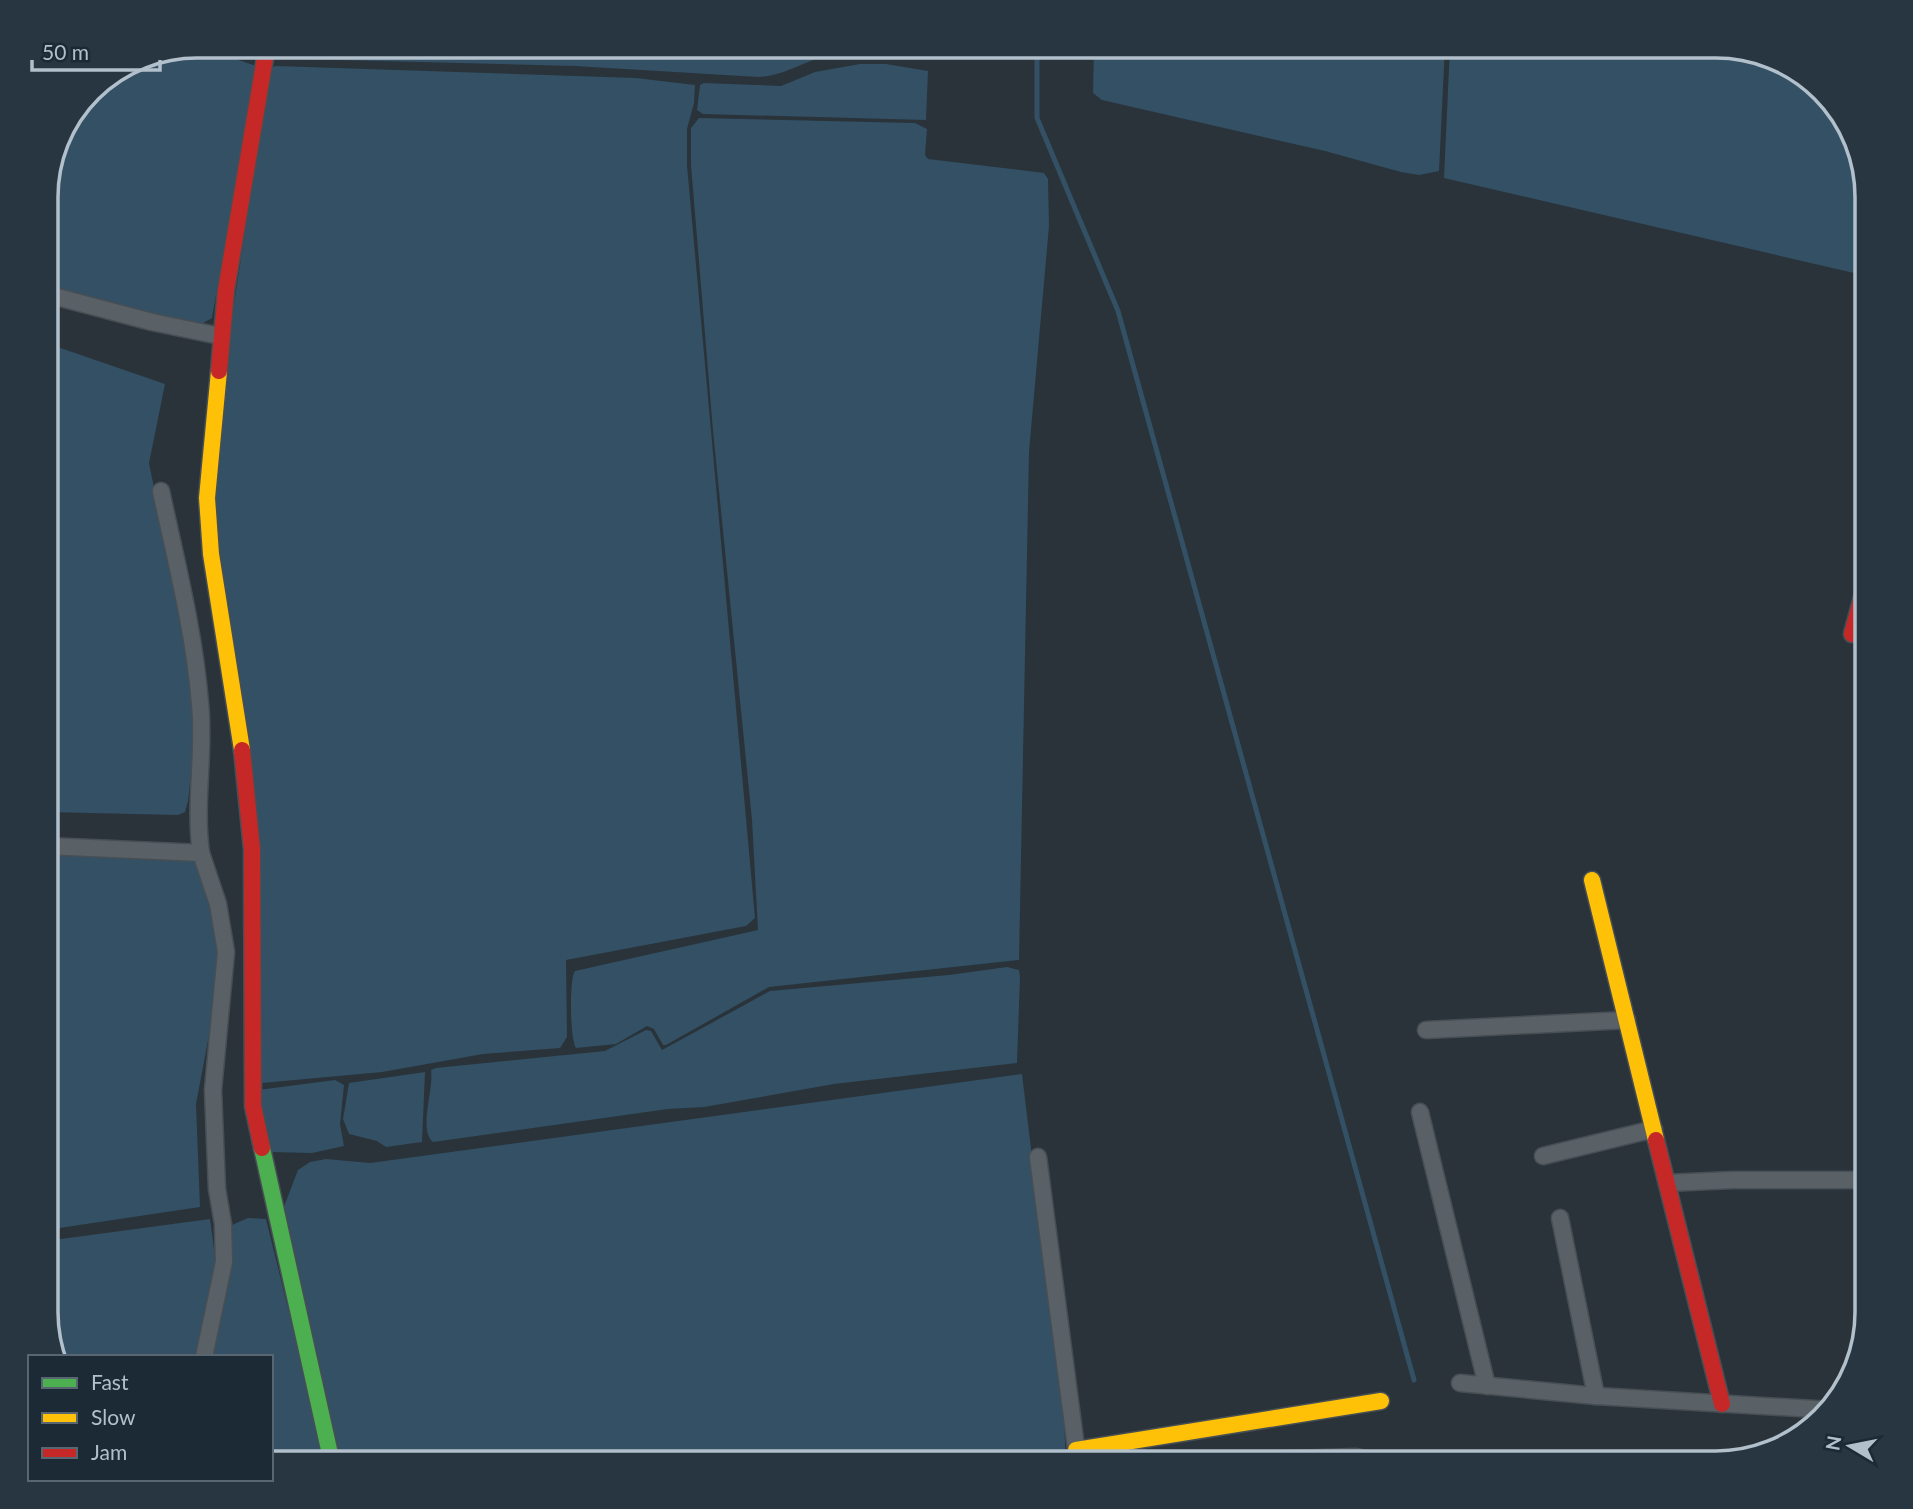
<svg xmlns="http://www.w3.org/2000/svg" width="1913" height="1509" viewBox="0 0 1913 1509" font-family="Lato,sans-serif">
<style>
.water{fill:#335065}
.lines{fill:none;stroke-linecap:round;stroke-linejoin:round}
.stream{stroke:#335065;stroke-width:5}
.street-casing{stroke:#474f54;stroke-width:19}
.fast-casing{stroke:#474f54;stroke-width:19}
.slow-casing{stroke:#474f54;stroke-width:19}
.jam-casing{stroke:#474f54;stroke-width:19}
.street{stroke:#596167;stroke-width:16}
.fast{stroke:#4caf50;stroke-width:16}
.slow{stroke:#ffc107;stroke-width:16}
.jam{stroke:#c62828;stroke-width:16}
.rim{fill:none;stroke:#b2c0cb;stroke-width:3.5}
</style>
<rect width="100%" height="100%" fill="#293339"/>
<g class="water">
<path d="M272 46H939L938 51C909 65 863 49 830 55 805 60 786 76 758 77L575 66 298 59 275 52Z"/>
<polygon points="1094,46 1445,46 1439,171 1419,175 1401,172 1325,151 1102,100 1093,93"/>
<polygon points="1450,46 1716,46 1774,57 1816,83 1852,130 1867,197 1867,276 1444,178"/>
<polygon points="181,49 233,58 256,66 212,318 196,327 46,290 46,187 61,130 97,83 139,57"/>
<polygon points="860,64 886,64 928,71 926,120 703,114 697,110 700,85 704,83 781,86 815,72"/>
<polygon points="276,66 636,78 695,85 694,103 687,129 687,165 755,918 746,926 566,960 567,1037 560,1048 483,1054 382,1072 262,1083 253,896 206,488 270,68"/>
<path d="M699 118 915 123 927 129 925 155 928 159 1044 173 1048 179 1049 226 1029 452 1019 960 769 987 666 1045H663L654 1029 647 1026 616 1044 576 1048C570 1041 569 978 575 971L758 930 752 820 713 431 691 165V128Z"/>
<polygon points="46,343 165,384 149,463 185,640 196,725 188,801 185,812 178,815 46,812"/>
<polygon points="46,849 192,854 219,924 218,988 196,1104 200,1207 46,1230"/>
<path d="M1007 967 1019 970 1020 977 1017 1063 834 1084 704 1107 668 1109 433 1142C418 1130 434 1090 431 1070L436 1068 605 1051 646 1030 651 1031 662 1050 770 991 949 975Z"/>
<polygon points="425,1072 422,1142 386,1147 377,1141 349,1134 343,1119 349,1083"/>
<polygon points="1022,1074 1064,1421 1066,1463 335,1463 280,1217 298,1170 310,1162 326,1159 370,1163"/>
<polygon points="335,1080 344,1085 340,1124 344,1146 312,1153 267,1152 258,1090"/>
<path d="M248 1218 266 1219 326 1463H271V1357H210C215 1337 222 1317 225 1297 229 1273 224 1247 232 1225Z"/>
<polygon points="210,1219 218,1279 199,1357 55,1357 46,1321 46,1241"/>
</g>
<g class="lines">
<polyline class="stream" points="1037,46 1037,118 1118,311 1414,1380"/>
<g class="street-casing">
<g id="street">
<polyline points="46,294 152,322 220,336"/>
<path d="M161 491C176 561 194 631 200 703 205 753 194 803 201 853"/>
<polyline points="46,846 201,853 218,904 226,952 213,1090 217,1189 223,1224 224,1262 204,1357"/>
<polyline points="1426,1030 1627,1020"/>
<polyline points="1420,1112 1487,1386"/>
<polyline points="1543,1156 1654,1129"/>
<polyline points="1038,1157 1078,1463"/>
<polyline points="1667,1183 1732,1180 1867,1180"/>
<polyline points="1560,1218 1596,1396"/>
<polyline points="1460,1383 1596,1396 1831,1410"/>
<polyline points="1173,1463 1356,1457 1384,1463"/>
</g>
</g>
<g class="fast-casing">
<polyline id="fast" points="262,1148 332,1463"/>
</g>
<g class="slow-casing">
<g id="slow">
<polyline points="219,371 207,498 211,554 242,750"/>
<polyline points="1592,880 1656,1140"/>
<polyline points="1076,1450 1381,1401"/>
</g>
</g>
<g class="jam-casing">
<g id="jam">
<polyline points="219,371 226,290 267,46"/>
<polyline points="1852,634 1867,579"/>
<polyline points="242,750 252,849 253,1106 262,1148"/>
<polyline points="1656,1140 1722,1404"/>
</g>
</g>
<use href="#street" class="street"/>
<use href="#fast" class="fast"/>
<use href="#slow" class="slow"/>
<use href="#jam" class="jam"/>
</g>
<path d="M0 0H1913V1509H0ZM197 58H1716A139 139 0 0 1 1855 197V1312A139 139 0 0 1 1716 1451H197A139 139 0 0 1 58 1312V197A139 139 0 0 1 197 58Z" fill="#273641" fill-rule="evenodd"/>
<path class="rim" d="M197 58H1716A139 139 0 0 1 1855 197V1312A139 139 0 0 1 1716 1451H197A139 139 0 0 1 58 1312V197A139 139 0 0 1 197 58Z"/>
<rect x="28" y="1355" width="245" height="126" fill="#1b2a35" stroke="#576671" stroke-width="2"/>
<rect x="42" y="1378" width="35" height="10" fill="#4caf50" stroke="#576671" stroke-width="2"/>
<text x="91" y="1390" font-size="21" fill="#b2c0cb">Fast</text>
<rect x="42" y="1413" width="35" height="10" fill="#ffc107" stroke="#576671" stroke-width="2"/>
<text x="91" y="1425" font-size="21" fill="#b2c0cb">Slow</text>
<rect x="42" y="1448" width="35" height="10" fill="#c62828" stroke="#576671" stroke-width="2"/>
<text x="91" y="1460" font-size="21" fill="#b2c0cb">Jam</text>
<g transform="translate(1850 1446) rotate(280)" stroke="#1b2a35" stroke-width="5" paint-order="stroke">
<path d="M0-5L12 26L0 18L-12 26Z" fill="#b2c0cb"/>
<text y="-10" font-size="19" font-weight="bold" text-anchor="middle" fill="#b2c0cb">N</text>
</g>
<path d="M32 60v10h128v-10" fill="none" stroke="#b2c0cb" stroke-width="3.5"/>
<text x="42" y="60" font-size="21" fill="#b2c0cb" stroke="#1b2a35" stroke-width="5" paint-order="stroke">50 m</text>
</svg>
